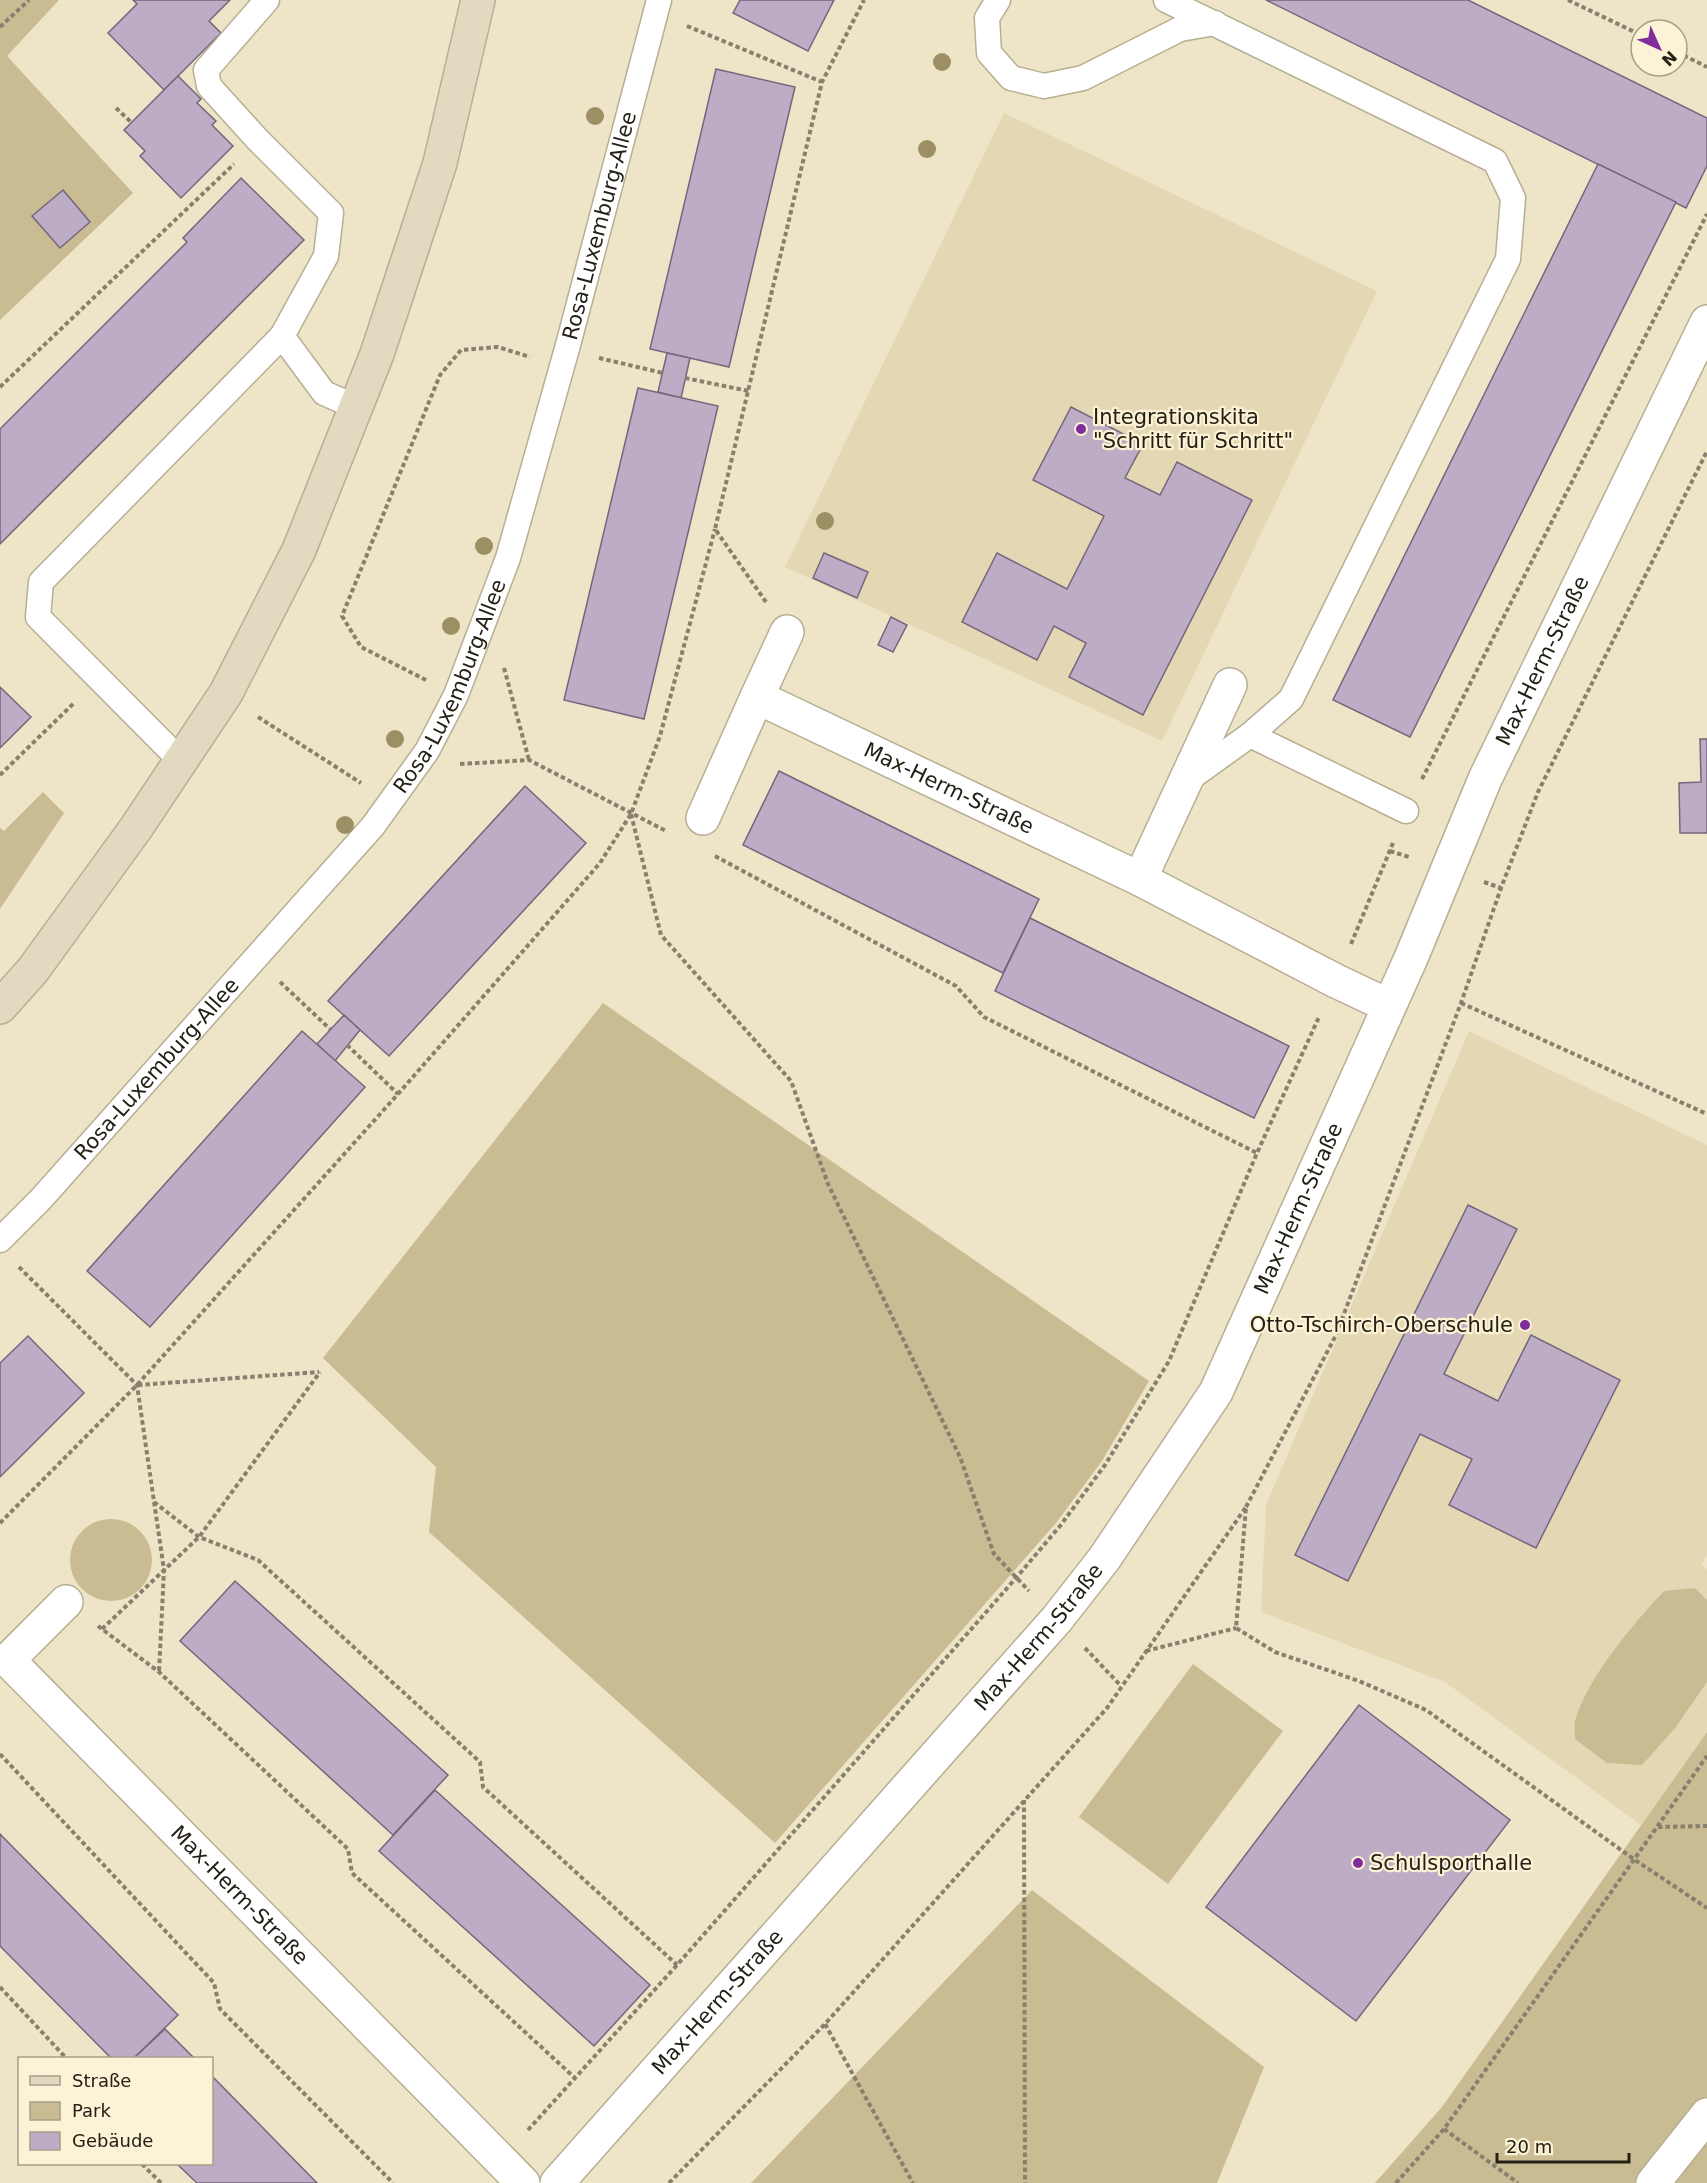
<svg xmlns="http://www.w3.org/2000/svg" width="1707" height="2183" viewBox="0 0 1707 2183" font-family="'DejaVu Sans',sans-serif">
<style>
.built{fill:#e4d7b4}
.green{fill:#c9bb92}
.building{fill:#bdacc5;stroke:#75667c;stroke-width:1.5}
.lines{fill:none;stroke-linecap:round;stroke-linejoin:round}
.lane-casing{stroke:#b7ae93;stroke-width:27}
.street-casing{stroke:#b7ae93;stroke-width:36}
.secondary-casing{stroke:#b7ae93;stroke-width:36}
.path{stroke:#87806d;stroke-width:4;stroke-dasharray:4.5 3;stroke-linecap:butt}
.lane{stroke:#fff;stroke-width:24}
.street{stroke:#fff;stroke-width:33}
.secondary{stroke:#e2dac0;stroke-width:33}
.tree{fill:#9c8f64}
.poi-dot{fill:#7e2d9d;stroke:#fcf2d5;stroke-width:2}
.labels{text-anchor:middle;stroke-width:4.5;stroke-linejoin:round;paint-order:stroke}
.street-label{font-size:21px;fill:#242016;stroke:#fcf2d5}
.poi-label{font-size:21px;fill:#242016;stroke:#fcf2d5;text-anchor:start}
</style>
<rect width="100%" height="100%" fill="#eee5c8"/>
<g class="built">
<polygon points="1004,113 1377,291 1162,741 785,567"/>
<polygon points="1469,1031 1707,1145 1707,1554 1702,1565 1707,1569 1707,1732 1641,1825 1445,1682 1261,1612 1266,1505"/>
</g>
<g class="green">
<polygon points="0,0 59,0 7,56 133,193 0,320"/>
<polygon points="43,792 64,813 0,909 0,828 4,831"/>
<polygon points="603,1003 1149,1381 1102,1461 1056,1523 775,1843 429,1532 436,1467 323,1358"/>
<circle cx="111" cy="1560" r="41"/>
<path d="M1695 1588 1707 1600V1682L1675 1728 1642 1765 1607 1763 1575 1739C1575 1733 1574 1726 1575 1721 1587 1678 1634 1623 1664 1591Z"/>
<polygon points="1193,1664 1283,1731 1168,1884 1079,1817"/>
<polygon points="1707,1732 1707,2183 1375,2183 1442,2107"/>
<polygon points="1032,1890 1264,2067 1217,2183 751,2183"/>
</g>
<g class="building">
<polygon points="133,0 230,0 209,21 221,33 164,90 108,33 137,4"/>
<polygon points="740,0 834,0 808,51 733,13"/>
<polygon points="1266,0 1468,0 1707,118 1707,166 1686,208"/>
<polygon points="716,69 795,87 729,367 650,349"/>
<polygon points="178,76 201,99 197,103 216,121 212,125 233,146 181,198 140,156 145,151 124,130"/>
<polygon points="1598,164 1676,202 1410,737 1333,700"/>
<polygon points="241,178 304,240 0,544 0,429 187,242 183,238"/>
<polygon points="63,190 90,222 60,248 32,216"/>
<polygon points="667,353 690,358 681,398 658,392"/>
<polygon points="638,388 718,406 644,719 564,700"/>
<polygon points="1071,407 1143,444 1125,478 1160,495 1177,462 1252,500 1143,715 1069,677 1086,643 1054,626 1037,660 962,622 997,553 1067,589 1104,516 1033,480"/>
<polygon points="824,553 868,572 857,598 813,578"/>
<polygon points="891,617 907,625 893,652 878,645"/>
<polygon points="0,687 31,717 0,748"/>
<polygon points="1700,739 1707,739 1707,833 1680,833 1679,783 1701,782"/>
<polygon points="779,771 1039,899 1003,973 743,845"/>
<polygon points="525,786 586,843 389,1056 328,1001"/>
<polygon points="1030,918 1289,1046 1254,1118 995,991"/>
<polygon points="344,1015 360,1030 335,1061 317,1044"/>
<polygon points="302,1031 365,1087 150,1327 87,1271"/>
<polygon points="1468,1205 1517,1229 1444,1374 1498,1401 1531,1335 1620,1380 1536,1548 1449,1505 1472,1459 1420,1434 1348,1581 1295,1555"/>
<polygon points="28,1336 84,1393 0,1477 0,1363"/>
<polygon points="235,1581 448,1775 393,1835 180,1641"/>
<polygon points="1359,1705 1510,1820 1356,2021 1206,1907"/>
<polygon points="435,1790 650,1985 594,2046 379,1851"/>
<polygon points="0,1834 178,2015 134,2058 111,2058 0,1946"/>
<polygon points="165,2029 194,2058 134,2058"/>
<polygon points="212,2076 317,2183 197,2183 177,2164 212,2164"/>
</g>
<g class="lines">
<g class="lane-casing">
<g id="lane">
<polyline points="267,0 206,70 209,86 257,139 331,213 326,256 282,336 324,393 356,407"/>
<polyline points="998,0 987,18 989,53 1011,78 1044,86 1083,78 1180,29 1215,23"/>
<polyline points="1166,0 1495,161 1513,198 1508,259 1291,699 1250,735 1186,781"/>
<polyline points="1250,735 1406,811"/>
<polyline points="181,761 38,617 41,582 282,336"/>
<path id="s1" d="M0 1240 41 1199 373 826 427 751 456 695 508 558 568 345 659 0"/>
</g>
</g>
<g class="street-casing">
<g id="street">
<path id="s2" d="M787 632 757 697 1140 879"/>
<polyline points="1230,685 1140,879 1336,981 1389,1006"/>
<polyline points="703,818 757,697"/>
<path id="s3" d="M66 1602 8 1660 523 2183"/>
<path id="s4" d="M557 2183 1057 1619 1104 1559 1216 1392 1411 958 1485 779 1707 322"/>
<polyline points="1653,2183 1707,2115"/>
</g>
</g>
<g class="secondary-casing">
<polyline id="secondary" points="0,1007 33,970 136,828 226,693 299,550 377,354 440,163 478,0"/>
</g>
<g class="path">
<polyline points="1568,0 1641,35"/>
<polyline points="687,26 822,82"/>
<polyline points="0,27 29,0"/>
<polyline points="1677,52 1707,67"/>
<polyline points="116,108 132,123"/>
<polyline points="599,358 663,373"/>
<polyline points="685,378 749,391"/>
<polyline points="0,387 234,164"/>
<polyline points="766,602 715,529 822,82 864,0"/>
<polyline points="504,668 529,760"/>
<polyline points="426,680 361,647 342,616 440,375 461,350 498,347 530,357"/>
<polyline points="258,717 361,783"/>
<polyline points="460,764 529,760 666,831"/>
<polyline points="0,775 74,703"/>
<polyline points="1422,779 1707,214"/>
<polyline points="631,814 661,935 791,1081 828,1184 960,1457 994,1554 1029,1591"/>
<polyline points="1390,851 1409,857"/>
<polyline points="715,856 956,986 984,1017 1257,1153"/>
<polyline points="1484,882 1501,888 1538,792 1707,451"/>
<polyline points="1351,944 1393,843"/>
<polyline points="280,982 330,1029"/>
<polyline points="1461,1003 1707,1114"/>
<polyline points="347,1045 398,1094"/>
<polyline points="19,1267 137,1385 164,1570 159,1672"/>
<polyline points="138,1385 319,1372"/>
<polyline points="154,1502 199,1537 258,1560 480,1762 483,1787 677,1965"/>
<polyline points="1246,1507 1336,1335 1461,1003 1501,888"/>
<polyline points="0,1523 137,1385 398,1094 600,863 631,814 660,736 715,529"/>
<polyline points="98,1626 159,1672 348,1849 352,1873 575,2078"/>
<polyline points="102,1629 199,1537 320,1372"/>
<polyline points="1085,1648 1121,1686"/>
<polyline points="1146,1651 1236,1628"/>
<polyline points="0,1754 214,1983 220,2009 393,2183"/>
<polyline points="1024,1800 1025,2183"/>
<polyline points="1658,1827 1707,1826"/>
<polyline points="0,1987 66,2058"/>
<polyline points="825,2024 913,2183"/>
<polyline points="1444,2129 1518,2183"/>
<polyline points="528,2130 677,1965 1016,1578 1060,1526 1105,1465 1169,1361 1257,1153 1319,1017"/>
<polyline points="142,2164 161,2183"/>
<polyline points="669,2183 825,2024 1107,1708 1246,1507 1236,1628 1275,1652 1359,1681 1426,1710 1635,1860 1707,1908"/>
<polyline points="1396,2183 1444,2129 1707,1756"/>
</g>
<use href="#lane" class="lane"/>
<use href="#street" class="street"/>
<use href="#secondary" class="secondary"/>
</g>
<g class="tree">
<circle cx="942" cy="62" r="9"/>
<circle cx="595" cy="116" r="9"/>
<circle cx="927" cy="149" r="9"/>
<circle cx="825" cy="521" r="9"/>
<circle cx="484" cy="546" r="9"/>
<circle cx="451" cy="626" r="9"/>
<circle cx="395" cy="739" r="9"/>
<circle cx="345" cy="825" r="9"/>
</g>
<g class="poi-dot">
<circle cx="1081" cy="429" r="6"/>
<circle cx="1525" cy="1325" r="6"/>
<circle cx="1358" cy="1863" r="6"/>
</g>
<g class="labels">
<g class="street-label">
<text dy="7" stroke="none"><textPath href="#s1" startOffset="1204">Rosa-Luxemburg-Allee</textPath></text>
<text dy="7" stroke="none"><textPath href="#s4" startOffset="1832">Max-Herm-Straße</textPath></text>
<text dy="7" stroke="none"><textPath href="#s1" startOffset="718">Rosa-Luxemburg-Allee</textPath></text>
<text dy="7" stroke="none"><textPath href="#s2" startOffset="284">Max-Herm-Straße</textPath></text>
<text dy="7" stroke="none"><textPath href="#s1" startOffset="232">Rosa-Luxemburg-Allee</textPath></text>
<text dy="7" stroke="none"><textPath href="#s4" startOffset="1232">Max-Herm-Straße</textPath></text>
<text dy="7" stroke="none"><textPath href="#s4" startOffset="728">Max-Herm-Straße</textPath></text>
<text dy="7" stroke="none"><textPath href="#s3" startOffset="412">Max-Herm-Straße</textPath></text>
<text dy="7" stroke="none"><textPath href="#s4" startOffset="242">Max-Herm-Straße</textPath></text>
</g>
<g class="poi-label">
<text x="1093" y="424">Integrationskita<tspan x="1093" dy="24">"Schritt für Schritt"</tspan></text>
<text x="1513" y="1332" text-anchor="end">Otto-Tschirch-Oberschule</text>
<text x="1370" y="1870">Schulsporthalle</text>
</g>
</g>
<rect x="18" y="2057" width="195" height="108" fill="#fcf2d5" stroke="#a69e89" stroke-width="1.5"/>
<rect x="30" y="2076" width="30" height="9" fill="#e2dac0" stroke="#a69e89" stroke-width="1.5"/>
<text x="72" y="2087" font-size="18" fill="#242016">Straße</text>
<rect x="30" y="2102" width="30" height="18" fill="#c9bb92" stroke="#a69e89" stroke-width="1.5"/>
<text x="72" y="2117" font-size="18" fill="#242016">Park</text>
<rect x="30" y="2132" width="30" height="18" fill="#bdacc5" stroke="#a69e89" stroke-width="1.5"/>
<text x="72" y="2147" font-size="18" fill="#242016">Gebäude</text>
<g transform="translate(1659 48) rotate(135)"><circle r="28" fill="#fcf2d5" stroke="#a69e89" stroke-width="1.5"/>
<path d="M0-4.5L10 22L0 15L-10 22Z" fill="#7e2d9d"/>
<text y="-9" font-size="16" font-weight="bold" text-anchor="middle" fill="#242016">N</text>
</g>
<path d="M1497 2153v9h132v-9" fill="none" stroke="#242016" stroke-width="3"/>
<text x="1506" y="2153" font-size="18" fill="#242016" stroke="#fcf2d5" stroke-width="4.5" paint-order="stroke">20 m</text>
</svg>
